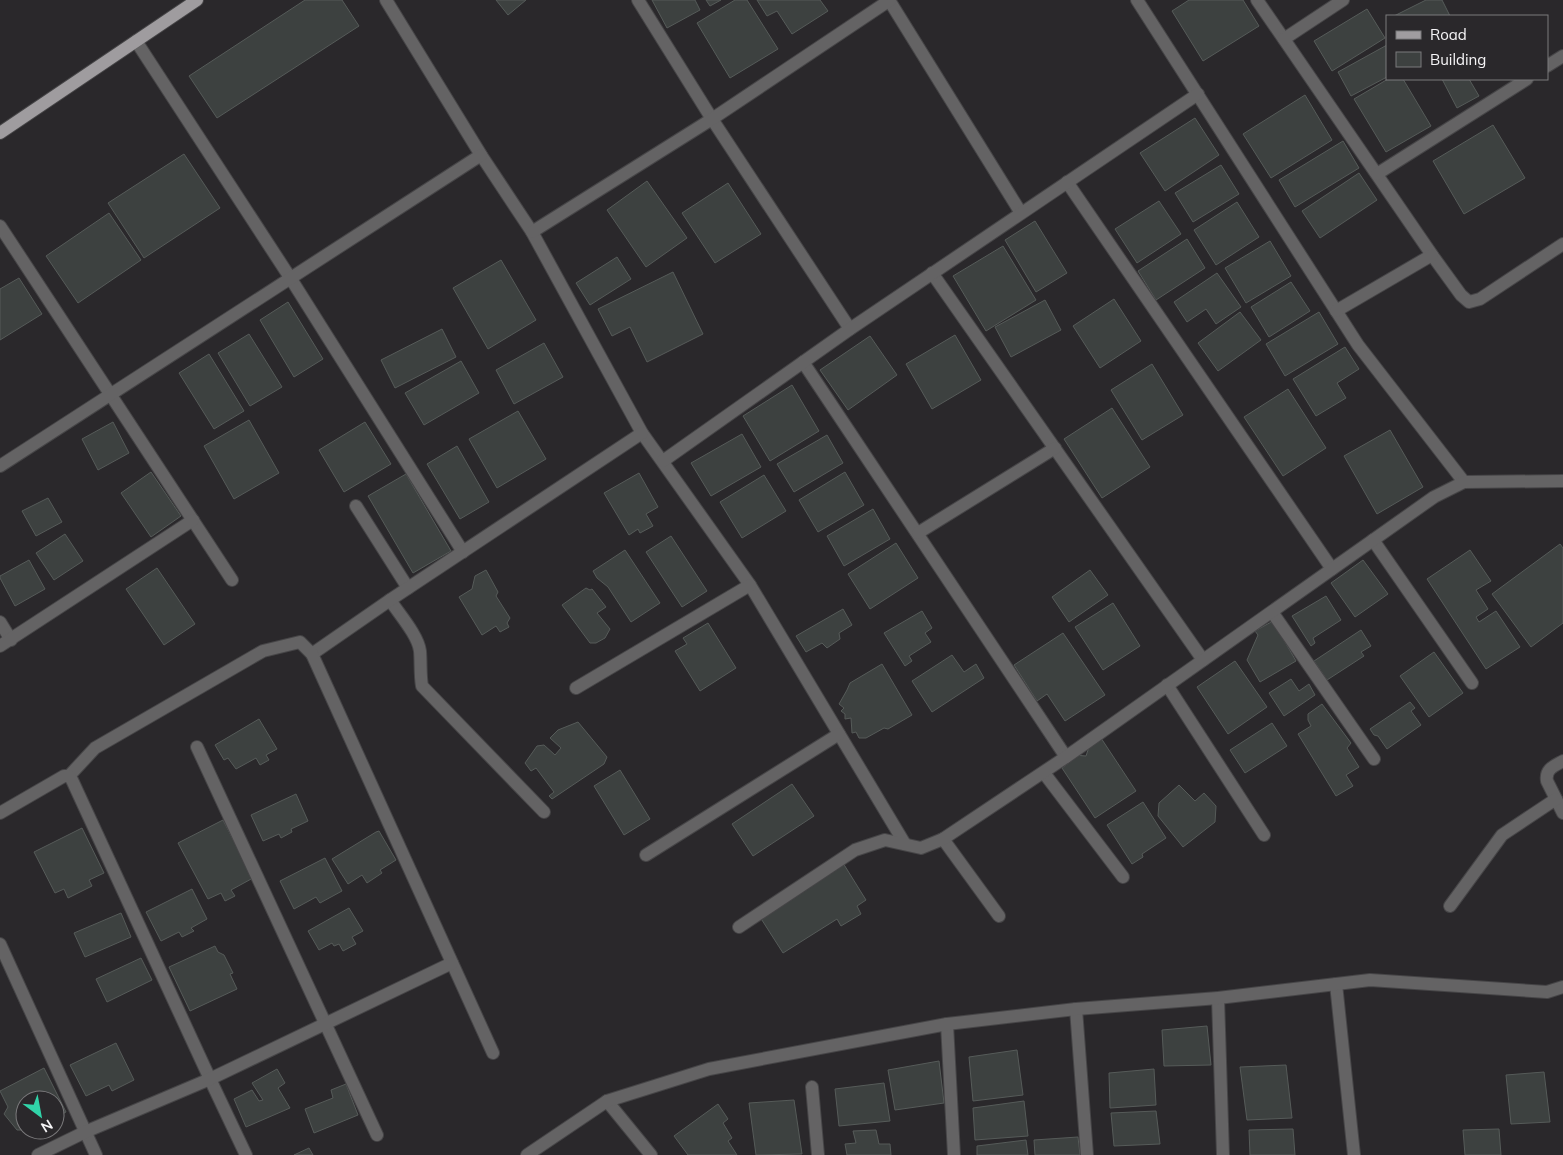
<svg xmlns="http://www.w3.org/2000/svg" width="1563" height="1155" viewBox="0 0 1563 1155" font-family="Mulish,sans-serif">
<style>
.building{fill:#3d4140;stroke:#565b59}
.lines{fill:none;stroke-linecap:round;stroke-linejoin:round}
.street-casing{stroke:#464547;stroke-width:14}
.primary-casing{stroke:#464547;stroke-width:14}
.street{stroke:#646364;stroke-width:12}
.primary{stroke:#9f9c9f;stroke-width:12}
</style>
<rect width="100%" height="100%" fill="#2a282b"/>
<g class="building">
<polygon points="305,0 342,0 359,26 217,118 189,76"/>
<polygon points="496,0 526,0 508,15"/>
<polygon points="652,0 695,0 700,10 667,28"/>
<polygon points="706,0 721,0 710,6"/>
<polygon points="735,0 747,0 778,49 730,78 697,23"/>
<polygon points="757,0 820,0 828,11 792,34 777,11 767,16"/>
<polygon points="1189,0 1243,0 1259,26 1203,61 1172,11"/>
<polygon points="1426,0 1442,0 1450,16 1394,16"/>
<polygon points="1367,9 1385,38 1332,71 1314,41"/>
<polygon points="1387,45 1387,77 1351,96 1338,72"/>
<polygon points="1388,79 1403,79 1431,126 1386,152 1354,99"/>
<polygon points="1442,79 1469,79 1479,96 1457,108"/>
<polygon points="1305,95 1332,140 1271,178 1243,134"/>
<polygon points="1195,118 1219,155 1165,191 1140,153"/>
<polygon points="1493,125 1525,178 1464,214 1433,161"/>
<polygon points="1343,141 1359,168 1295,207 1279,180"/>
<polygon points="184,154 220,208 144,258 108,203"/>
<polygon points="1221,165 1239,194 1193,222 1175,193"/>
<polygon points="1359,173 1377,200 1320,238 1302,211"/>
<polygon points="647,181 687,238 646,267 607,210"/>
<polygon points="728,183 761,234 715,263 682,213"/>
<polygon points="1159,201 1181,234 1137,263 1115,229"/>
<polygon points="1237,202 1259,237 1216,265 1194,230"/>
<polygon points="109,213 141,260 78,303 46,256"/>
<polygon points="1035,221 1067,273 1036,292 1005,240"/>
<polygon points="1187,239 1205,268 1156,300 1138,271"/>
<polygon points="1270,241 1291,276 1246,303 1225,268"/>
<polygon points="1003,246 1036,300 986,331 953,276"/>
<polygon points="617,257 631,279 590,305 576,283"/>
<polygon points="501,260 536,320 488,349 453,288"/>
<polygon points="673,272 703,334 647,362 630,327 612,336 598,309"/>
<polygon points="1217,273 1241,307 1216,324 1206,309 1187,322 1174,302"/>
<polygon points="19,278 42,314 0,340 0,289"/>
<polygon points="1291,282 1310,311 1269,337 1251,307"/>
<polygon points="1114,299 1141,341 1100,368 1073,326"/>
<polygon points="1045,300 1061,330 1011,357 995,327"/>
<polygon points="288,302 323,359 294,377 260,320"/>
<polygon points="1240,312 1261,340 1218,371 1198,343"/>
<polygon points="1319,312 1338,344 1285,376 1266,344"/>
<polygon points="442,329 456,357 395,388 381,360"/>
<polygon points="249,334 282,387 250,406 218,353"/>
<polygon points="955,335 981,380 932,409 906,364"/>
<polygon points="870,336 897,375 848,410 820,370"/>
<polygon points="544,343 563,377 514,404 496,370"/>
<polygon points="1345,347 1359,369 1337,383 1346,398 1316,416 1293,379"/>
<polygon points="209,354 244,411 214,429 179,373"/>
<polygon points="461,361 479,393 424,425 405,393"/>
<polygon points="1152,364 1183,415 1142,440 1111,390"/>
<polygon points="792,385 819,431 770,461 743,416"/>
<polygon points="1288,389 1326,448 1283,476 1244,417"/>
<polygon points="1112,408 1150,467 1102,498 1064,439"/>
<polygon points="518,411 546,459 497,488 469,439"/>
<polygon points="249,420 279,473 234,499 204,446"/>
<polygon points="113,422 129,453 98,470 82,439"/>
<polygon points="365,422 391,464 344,492 319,450"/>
<polygon points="1390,430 1423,487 1377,514 1344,456"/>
<polygon points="742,434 761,467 711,496 691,463"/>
<polygon points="827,435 843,463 794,492 777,464"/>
<polygon points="457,446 489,502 460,519 427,464"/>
<polygon points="151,472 181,516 151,537 121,493"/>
<polygon points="845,472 864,505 818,532 799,500"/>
<polygon points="639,473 658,507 646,514 653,526 640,533 638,529 629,535 604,493"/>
<polygon points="406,474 451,551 413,573 368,496"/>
<polygon points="764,475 786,511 742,538 720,502"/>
<polygon points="48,498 62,522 36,536 22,511"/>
<polygon points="873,509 890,539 844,566 827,536"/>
<polygon points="65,534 83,561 54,580 36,553"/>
<polygon points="671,536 707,591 682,607 646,552"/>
<polygon points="896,543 918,578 870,609 848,574"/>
<polygon points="1560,544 1563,548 1563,623 1531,647 1492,594"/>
<polygon points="625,550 660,603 631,622 608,587 597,578 593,571"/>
<polygon points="1470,550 1491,581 1476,590 1488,609 1476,617 1479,622 1496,611 1520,647 1486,669 1427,579"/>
<polygon points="29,560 45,589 15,606 0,578 0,576"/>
<polygon points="1363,560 1388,594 1355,617 1331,583"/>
<polygon points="157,568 195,624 164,645 126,589"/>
<polygon points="486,570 498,592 496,596 510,618 507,623 509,627 500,632 496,626 482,635 459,597 472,589 475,576"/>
<polygon points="1090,570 1108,595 1069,622 1052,597"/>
<polygon points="586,588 590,590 592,589 606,607 597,613 610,629 605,638 596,643 590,643 562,605"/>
<polygon points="1326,596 1341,620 1313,638 1315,643 1311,646 1292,616"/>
<polygon points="1113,603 1140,646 1103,670 1075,627"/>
<polygon points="843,609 852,625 839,633 840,639 827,648 822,643 806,652 796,636"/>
<polygon points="922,611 932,628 925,633 931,642 909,656 912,661 905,666 884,633"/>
<polygon points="1273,621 1296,661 1260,682 1247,660 1258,635 1255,631"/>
<polygon points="708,623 736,668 700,691 675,651 687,644 683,638"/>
<polygon points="1361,630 1371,646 1361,652 1364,656 1327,680 1314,661"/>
<polygon points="1063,633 1105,695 1065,721 1047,694 1037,701 1014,665"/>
<polygon points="1434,652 1463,693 1429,717 1400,676"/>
<polygon points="952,655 964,672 976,664 984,678 932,712 912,681"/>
<polygon points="1235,661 1267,707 1228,734 1197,687"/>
<polygon points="882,664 912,715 888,729 884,728 866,738 859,738 856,732 852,733 851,718 845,719 845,714 841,711 844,708 839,704 847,690 850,683"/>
<polygon points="1291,679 1299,691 1309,684 1315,695 1284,716 1269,693"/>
<polygon points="1410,702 1415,708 1411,711 1421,725 1387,749 1378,736 1374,735 1370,729"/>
<polygon points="1322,704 1351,743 1347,748 1359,767 1346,775 1353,786 1336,796 1298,734 1311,726 1308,720 1308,714"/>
<polygon points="259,719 277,749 266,755 269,760 260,765 256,758 236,769 228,758 224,760 215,745"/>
<polygon points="578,722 607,757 604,764 552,799 549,796 554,792 536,768 531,771 525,763 537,746 544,745 555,755 561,748 550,738 558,730"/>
<polygon points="1272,723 1287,746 1245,773 1230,750"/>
<polygon points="1101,738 1136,791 1095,818 1062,768 1071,761 1074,755 1086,756 1089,747"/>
<polygon points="620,770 650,819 624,835 594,786"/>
<polygon points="792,784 814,816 753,856 732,824"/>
<polygon points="1179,785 1195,801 1204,793 1216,806 1215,822 1183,847 1158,816 1159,803"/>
<polygon points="296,794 308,821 291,829 292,832 281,838 279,834 263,841 251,815"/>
<polygon points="1143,802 1166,838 1142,854 1143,857 1132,864 1107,825"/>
<polygon points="223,820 253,878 231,890 235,896 225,901 221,893 208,899 178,843"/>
<polygon points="82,828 104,873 89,880 92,886 68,898 64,889 55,893 34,852"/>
<polygon points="379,831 396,860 380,870 382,873 367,883 362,875 348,884 332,859 376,832"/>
<polygon points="325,858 342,891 320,903 316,897 294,909 280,881"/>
<polygon points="843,863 866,900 857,906 861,914 841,926 837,919 783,953 760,917"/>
<polygon points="192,889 207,919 191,928 194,931 182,937 179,932 161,941 146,912"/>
<polygon points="349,908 363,931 352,937 356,944 343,951 339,944 334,946 332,943 319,950 308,931"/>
<polygon points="121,913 131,937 85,957 74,933"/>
<polygon points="215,946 218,952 224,955 233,973 230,974 237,989 190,1011 169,967"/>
<polygon points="141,958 152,980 107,1002 96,979"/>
<polygon points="1207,1026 1211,1065 1164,1066 1162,1030"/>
<polygon points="116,1043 134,1080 112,1091 109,1085 86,1096 70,1065"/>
<polygon points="1017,1050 1023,1095 973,1101 969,1057"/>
<polygon points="939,1061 944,1103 895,1110 888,1070"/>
<polygon points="1286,1065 1292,1118 1247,1120 1240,1067"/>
<polygon points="44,1068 66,1112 55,1118 55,1100 25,1100 25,1130 17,1130 4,1114 8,1107 0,1091"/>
<polygon points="277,1069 285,1083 278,1088 290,1108 246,1127 234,1099 252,1090 259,1101 263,1100 252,1083"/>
<polygon points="1154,1069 1156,1105 1110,1108 1109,1073"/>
<polygon points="1544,1072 1550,1122 1511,1124 1506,1075"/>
<polygon points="884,1083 890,1121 839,1126 835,1089"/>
<polygon points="346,1084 358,1115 314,1133 305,1109 333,1098 331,1090"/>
<polygon points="794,1100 802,1154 756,1155 749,1103"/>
<polygon points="1024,1101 1028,1136 975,1140 973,1108"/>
<polygon points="718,1104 728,1119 723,1123 732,1138 728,1141 737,1155 688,1155 674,1136"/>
<polygon points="1156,1111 1160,1144 1114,1146 1111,1113"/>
<polygon points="1293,1129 1295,1155 1250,1155 1249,1130"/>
<polygon points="1499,1129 1501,1155 1465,1155 1463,1130"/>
<polygon points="876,1130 879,1144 890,1144 891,1155 847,1155 845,1144 856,1143 853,1131"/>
<polygon points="1078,1137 1080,1155 1035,1155 1034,1140"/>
<polygon points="1026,1140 1028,1155 977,1155 977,1146"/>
<polygon points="309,1148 313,1155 294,1155"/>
</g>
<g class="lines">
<g class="street-casing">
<g id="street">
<polyline points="386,0 481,155 532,232 642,433 750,585 905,844"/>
<polyline points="638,0 712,119 850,329"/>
<polyline points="889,0 1021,213"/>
<polyline points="1137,0 1358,345 1464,482"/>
<polyline points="1257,0 1432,255 1461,295 1469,302 1480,299 1563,244"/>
<polyline points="1284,39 1343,0"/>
<polyline points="136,41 291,279 463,552"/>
<polyline points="1547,66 1563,56"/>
<polyline points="1377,174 1527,79"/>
<polyline points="1067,182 1332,569"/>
<polyline points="0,226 232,580"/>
<polyline points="532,232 712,119 890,0"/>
<polyline points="932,273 1203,660"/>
<polyline points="1336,311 1432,255"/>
<polyline points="803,362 1066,757"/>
<polyline points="663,461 850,329 1198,94"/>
<polyline points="0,466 481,155"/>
<polyline points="356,506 408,588"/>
<polyline points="918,533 1055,448"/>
<polyline points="1373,540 1472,683"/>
<path d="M390 600C399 614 418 635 420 651 421 663 420 675 422 686L544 812"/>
<polyline points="1272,612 1374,759"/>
<polyline points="0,622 11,640"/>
<polyline points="0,646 193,520"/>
<polyline points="312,654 390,600 642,433"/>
<polyline points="1167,685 1264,835"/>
<polyline points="576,688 750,585"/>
<polyline points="197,747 377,1135"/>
<path d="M1563 761C1554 766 1545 769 1547 781L1563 813"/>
<polyline points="1044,773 1123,877"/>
<polyline points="69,776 95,748 263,651 300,642 312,654 493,1053"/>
<polyline points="0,813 64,776 69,776 72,780 210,1079 246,1155"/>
<polyline points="943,839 999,916"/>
<polyline points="646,855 839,734"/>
<polyline points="1450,906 1502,835 1556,799"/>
<polyline points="739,927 855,850 885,840 921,848 943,839 1066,757 1434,497 1464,482 1563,481"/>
<polyline points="0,944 96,1155"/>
<polyline points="1336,984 1354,1155"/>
<polyline points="1218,998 1223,1155"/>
<polyline points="1076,1009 1087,1155"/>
<polyline points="947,1024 954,1155"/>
<polyline points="812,1087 818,1155"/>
<polyline points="607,1101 651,1155"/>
<polyline points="38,1155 85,1132 210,1079 452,963"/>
<polyline points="527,1155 607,1101 709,1069 947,1024 1076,1009 1218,998 1370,980 1547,992 1563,987"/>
</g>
</g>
<g class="primary-casing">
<polyline id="primary" points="0,133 197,0"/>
</g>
<use href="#street" class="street"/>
<use href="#primary" class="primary"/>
</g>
<rect x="1386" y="15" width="162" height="65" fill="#2a282b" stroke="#7b7a7c"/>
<rect x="1396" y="31" width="25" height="8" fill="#9f9c9f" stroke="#7b7a7c"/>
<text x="1430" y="40" font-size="15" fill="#f5f4f6">Road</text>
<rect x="1396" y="52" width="25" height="15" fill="#3d4140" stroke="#7b7a7c"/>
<text x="1430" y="65" font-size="15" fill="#f5f4f6">Building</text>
<g transform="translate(40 1115) rotate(148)"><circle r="24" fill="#2a282b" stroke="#7b7a7c"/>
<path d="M0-4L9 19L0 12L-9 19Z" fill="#31d4a9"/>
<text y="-8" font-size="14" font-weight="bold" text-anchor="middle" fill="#f5f4f6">N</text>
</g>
</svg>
